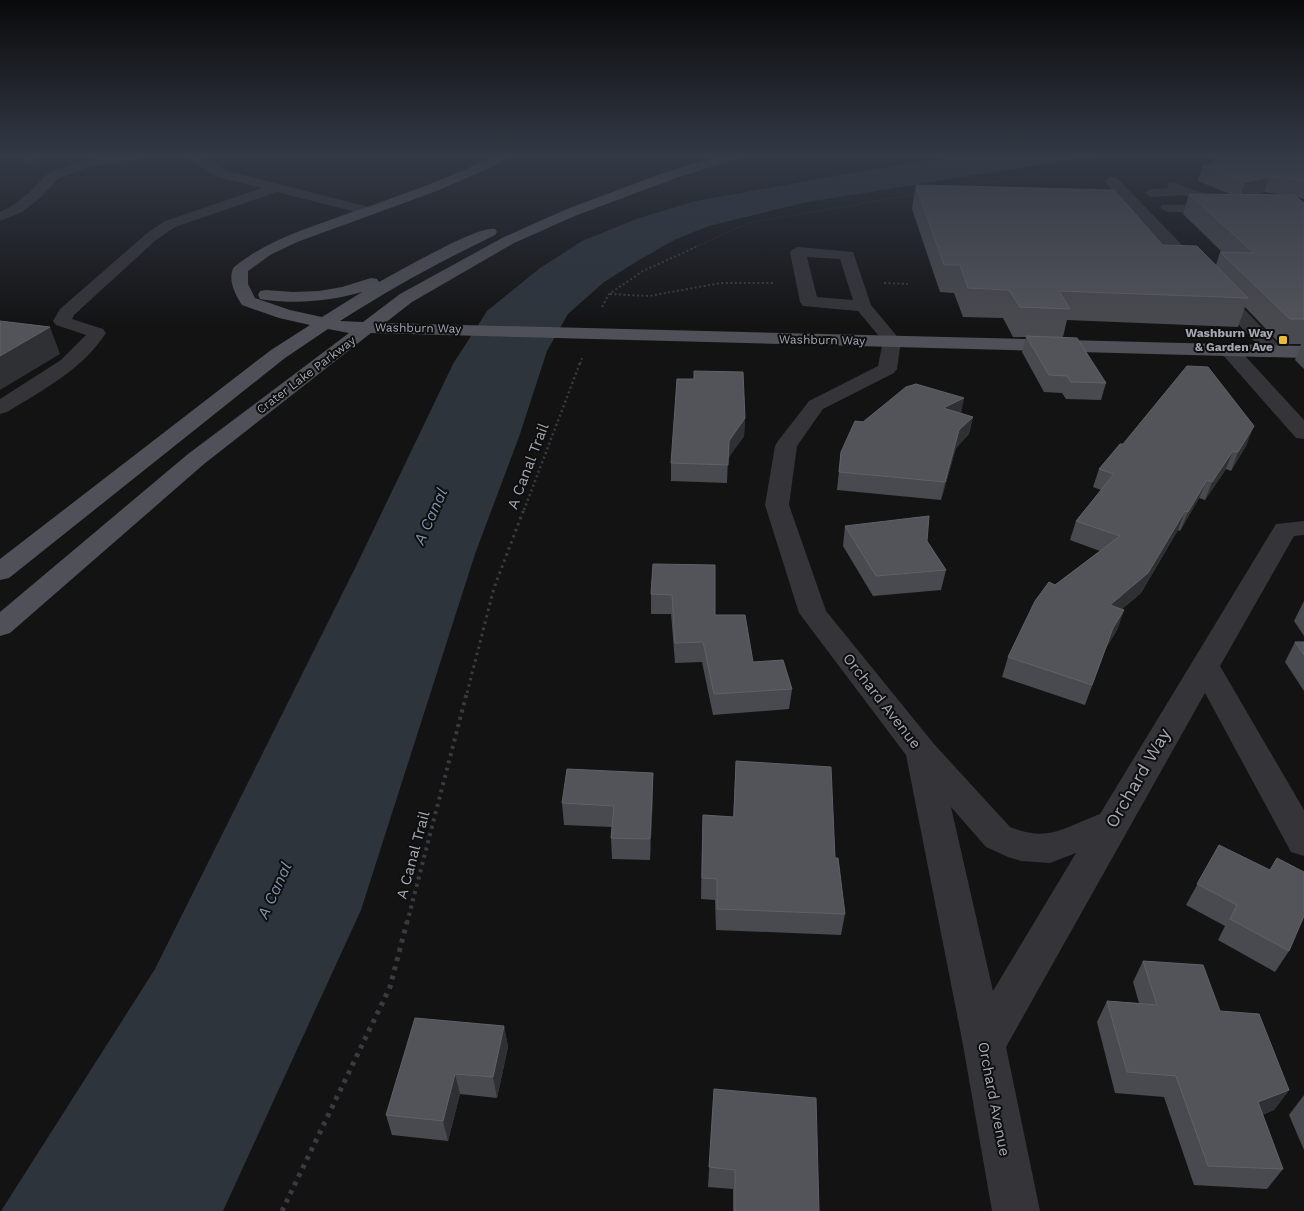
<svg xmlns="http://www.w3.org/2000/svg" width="1304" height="1211" viewBox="0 0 1304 1211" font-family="'Work Sans',sans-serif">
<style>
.water{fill:#2d343c}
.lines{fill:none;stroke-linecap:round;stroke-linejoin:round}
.path-far5{stroke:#3a3b40;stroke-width:1;stroke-dasharray:1 2;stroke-linecap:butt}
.path-far4{stroke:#3a3b40;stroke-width:2;stroke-dasharray:2 2.5;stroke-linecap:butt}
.path-far3{stroke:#3a3b40;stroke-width:2.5;stroke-dasharray:2 3;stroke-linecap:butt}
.path-far2{stroke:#3a3b40;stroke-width:3;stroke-dasharray:2.5 4;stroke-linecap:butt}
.path-far1{stroke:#3a3b40;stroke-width:4;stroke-dasharray:3 4.5;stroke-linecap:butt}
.path{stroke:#3a3b40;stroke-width:5;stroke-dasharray:4 5.5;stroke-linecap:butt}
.minor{fill:#343439;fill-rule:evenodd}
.major{fill:#505158;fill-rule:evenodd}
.wall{fill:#494a4f;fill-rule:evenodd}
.shaded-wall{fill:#2f3033}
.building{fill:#53545a;stroke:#606168}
.poi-dot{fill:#e6bc39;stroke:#0e0e0f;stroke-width:2}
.labels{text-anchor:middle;stroke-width:4;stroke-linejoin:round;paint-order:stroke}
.far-street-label{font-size:12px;fill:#a5a8b4;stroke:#0e0e0f}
.far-poi-label{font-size:12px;font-weight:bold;fill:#a5a8b4;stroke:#0e0e0f;text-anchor:end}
.street-label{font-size:15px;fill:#a5a8b4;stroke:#0e0e0f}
.water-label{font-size:16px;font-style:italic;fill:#7e93ad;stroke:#0e0e0f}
.near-street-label{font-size:18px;fill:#a5a8b4;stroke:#0e0e0f}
</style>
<rect width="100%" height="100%" fill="#131314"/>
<polygon class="water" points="970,155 1117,155 1062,161 802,203 709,226 676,239 639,260 604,282 568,314 547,351 519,437 475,554 361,910 223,1211 1,1211 155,969 358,562 453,364 487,311 540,268 582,241 639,218 696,201 885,167"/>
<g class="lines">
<g class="path-far5">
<polyline points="1129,161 1182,155"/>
<polyline points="963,187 1090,165"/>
<polyline points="693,248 748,223 918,194"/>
</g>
<g class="path-far4">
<polyline points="884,283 908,284"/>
<polyline points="610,294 649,296 721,283 775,283"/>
<polyline points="602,307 609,294 643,271 696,247"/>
<polyline points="580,364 582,358"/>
</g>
<polyline class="path-far3" points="524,510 580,363"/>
<polyline class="path-far2" points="467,693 494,588 524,509"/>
<polyline class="path-far1" points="407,923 467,692"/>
<polyline class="path" points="282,1211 390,987 407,922"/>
<g class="minor">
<polygon points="19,155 32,155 36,161 34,164 26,164"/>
<polygon points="120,155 148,155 142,159 90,167 59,178 40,198 22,212 0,221 0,212 12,206 30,192 49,172 88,160"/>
<path d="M182 155H197L227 171 373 208 375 211 373 214 368 215 277 192 175 227 156 240 74 315 72 319 103 329 106 333C83 369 43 390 7 412L0 414V399L61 360 86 335 56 325 53 321 60 309 146 234 165 221 262 188 217 177Z"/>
<polygon points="1112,177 1117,178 1281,347 1283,351 1281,355 1274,357 1267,355 1107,184 1105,181 1107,178"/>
<polygon points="1174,182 1219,200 1220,205 1228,206 1230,209 1223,213 1167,212 1160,208 1162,205 1206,204 1184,195 1151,197 1144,193 1151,189 1169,188 1167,186 1169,183"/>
<path d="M798 247 853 252 871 305 901 341 897 369 894 373 823 409 797 446 789 505 826 611 934 744 1010 827C1048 843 1065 827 1100 814L1276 524 1304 521V535L1294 536 1220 666 1304 810V856L1291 852 1205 693 1006 1047 1040 1211H992L963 1045 906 755 799 613 765 505 775 446 778 441 809 401 878 366 883 341 858 311 803 306 800 302 790 252 793 249ZM807 257 840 259 853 300 817 297ZM951 807 986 847 1008 857 1021 861 1050 863 1076 853 993 991Z"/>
<polygon points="1229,344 1236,346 1304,420 1304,439 1296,438 1222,354 1220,350 1222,346"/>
</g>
<path class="major" d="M496 155H512L492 167 434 192 297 242 270 255 248 271V284L255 298 290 310 322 317 362 292C330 301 299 304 266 300L260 299 258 295 260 291 266 290 293 292 319 291 342 287 371 278 377 279 379 282C398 272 478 225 495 229L497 232 495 235C441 261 390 289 340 321L363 322 400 294 504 237 567 209 666 172 722 155H741L739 158 676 178 577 215 514 243 412 302 385 323 1304 346V358L371 333 204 464 10 633 0 636V612L188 454 349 333 328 329 285 358 9 578 0 580V559L271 350 310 325 279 318 242 305C235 295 227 278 234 267 270 238 312 227 355 211 403 195 451 177 496 155Z"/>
</g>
<g class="wall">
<path d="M1304 155V199L1297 197 1304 203V369L1295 360 1301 344H1280L1245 307 1238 327 1067 320 1063 337 1106 383 1101 400 1066 399 1062 393 1044 392 1022 352 1026 337H1013L1003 318 963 317 954 293 940 292 912 209 916 185 1163 245 1216 265 1220 252H1222L1183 214 1189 194H1230L1198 181 1202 166 1212 165 1215 156ZM1264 192 1281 194 1286 195 1255 194Z"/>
<polygon points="961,413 973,417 969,434 956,448 941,500 837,490 841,452 863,422"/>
<polygon points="745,418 744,436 728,458 727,483 671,481 671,463"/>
<polygon points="1123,444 1247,444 1231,471 1226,469 1205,500 1199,498 1180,531 1178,530 1141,593 1122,609 1124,610 1117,630 1106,648 1085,705 1002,677 1008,657 1055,585 1100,551 1070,540 1076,521 1101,490 1093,487 1099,469"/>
<polygon points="845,526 927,541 946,570 941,590 873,596 843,546"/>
<polygon points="653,564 715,615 753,662 792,689 789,709 713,715 702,662 675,663 671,614 651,614 651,594"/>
<polygon points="1304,601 1304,636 1294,621"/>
<polygon points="1295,642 1304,642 1304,691 1285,662"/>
<polygon points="736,761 835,858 845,914 841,935 716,930 715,900 701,899 702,836 703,815 733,817"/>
<polygon points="653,773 653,794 650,860 612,859 611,838 612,827 564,825 562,803"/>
<polygon points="1219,845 1289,951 1275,972 1218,940 1225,926 1186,905"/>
<polygon points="1143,961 1220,1011 1289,1090 1274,1110 1262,1115 1283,1169 1267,1189 1194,1185 1164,1097 1115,1093 1097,1022 1107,1001 1139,1003 1133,982"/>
<polygon points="504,1026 508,1047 497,1098 460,1094 448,1141 392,1135 386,1115"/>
<polygon points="714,1089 819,1211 733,1211 733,1189 708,1187"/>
<polygon points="1304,1095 1304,1150 1289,1115"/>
</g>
<g class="shaded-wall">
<polygon points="1269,177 1264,192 1240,198 1245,182"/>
<polygon points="50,327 60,354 0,390 0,356"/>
<polygon points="964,398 961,415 943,408"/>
<polygon points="973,417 969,434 956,448 941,500 945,482 959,430"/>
<polygon points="745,418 744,436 728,459 729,441"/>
<polygon points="1254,426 1247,444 1231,471 1238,452"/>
<polygon points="1233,451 1226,469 1205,500 1212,482"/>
<polygon points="1207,480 1199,498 1180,531 1188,512"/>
<polygon points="1185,511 1178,530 1141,593 1103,625 1110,605"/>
<polygon points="1124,610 1117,630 1106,648 1085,705 1113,628"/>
<polygon points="653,773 653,794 650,860 650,839"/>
<polygon points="504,1026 508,1047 497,1098 493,1077"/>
<polygon points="455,1074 460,1094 448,1141 443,1121"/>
<polygon points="1289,1090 1274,1110 1243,1122 1258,1102"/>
</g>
<g class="building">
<polygon points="1229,155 1304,155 1304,182 1287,178 1269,177 1245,182 1202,166 1232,163 1215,156"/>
<polygon points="916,185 1114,190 1163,245 1197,246 1248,298 1059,291 1070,309 1020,307 1009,290 968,288 960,265 944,265"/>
<polygon points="1189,194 1294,195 1304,203 1304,319 1290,319 1220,252 1254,253"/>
<polygon points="0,321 50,327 0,356"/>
<polygon points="1026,336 1077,338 1106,383 1071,382 1067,376 1049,375"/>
<polygon points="1187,366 1208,367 1254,426 1238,452 1233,451 1212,482 1207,480 1188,512 1185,511 1148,573 1110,605 1124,610 1113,628 1092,685 1008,657 1035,601 1049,582 1055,585 1120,536 1076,521 1114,474 1099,469 1120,444 1123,444"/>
<polygon points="694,371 743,372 745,418 729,441 728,465 671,463 677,379 694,379"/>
<polygon points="916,384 964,398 943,408 973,417 959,430 945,482 839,472 841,452 855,421 863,422 906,387"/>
<polygon points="929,516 927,541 946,570 876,576 845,526"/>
<polygon points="653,564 715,565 715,615 745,615 753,662 783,660 792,689 714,694 703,642 675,643 672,595 651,594"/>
<polygon points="1295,642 1304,642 1304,655"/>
<polygon points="736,761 831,767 835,858 838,858 845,914 717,909 717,879 702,878 703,815 734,817"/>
<polygon points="567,769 653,773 650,839 611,838 614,806 562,803"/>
<polygon points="1219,845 1270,870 1277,858 1304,872 1304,916 1289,951 1230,919 1237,905 1197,884"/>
<polygon points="1143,961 1203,965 1220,1011 1259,1014 1289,1090 1258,1102 1283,1169 1208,1166 1176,1076 1127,1072 1107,1001 1157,1005"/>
<polygon points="415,1018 504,1026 493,1077 455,1074 443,1121 386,1115"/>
<polygon points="714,1089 816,1098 819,1211 735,1211 735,1170 709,1167"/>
</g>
<linearGradient id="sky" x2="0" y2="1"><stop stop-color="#0a0a0b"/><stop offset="0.48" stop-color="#333945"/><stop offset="1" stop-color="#333945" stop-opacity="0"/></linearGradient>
<rect width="1304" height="325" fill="url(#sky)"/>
<rect class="poi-dot" x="1278" y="335" width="10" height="10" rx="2.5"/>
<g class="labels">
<g class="far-street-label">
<text transform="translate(418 328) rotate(1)" y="4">Washburn Way</text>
<text transform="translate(822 340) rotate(1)" y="4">Washburn Way</text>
<text transform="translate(306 375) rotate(-37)" y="4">Crater Lake Parkway</text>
</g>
<g class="far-poi-label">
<text x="1273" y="337">Washburn Way<tspan x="1273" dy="14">&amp; Garden Ave</tspan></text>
</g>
<g class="street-label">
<text transform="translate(528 466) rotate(-69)" y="5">A Canal Trail</text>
<text transform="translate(882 701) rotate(52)" y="5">Orchard Avenue</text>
<text transform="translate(413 855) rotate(-75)" y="5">A Canal Trail</text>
<text transform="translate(994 1099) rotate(79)" y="5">Orchard Avenue</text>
</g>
<g class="water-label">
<text transform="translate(430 516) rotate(-66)" y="6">A Canal</text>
<text transform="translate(274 890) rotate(-65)" y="6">A Canal</text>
</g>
<g class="near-street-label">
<text transform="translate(1138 778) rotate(-60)" y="6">Orchard Way</text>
</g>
</g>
</svg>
